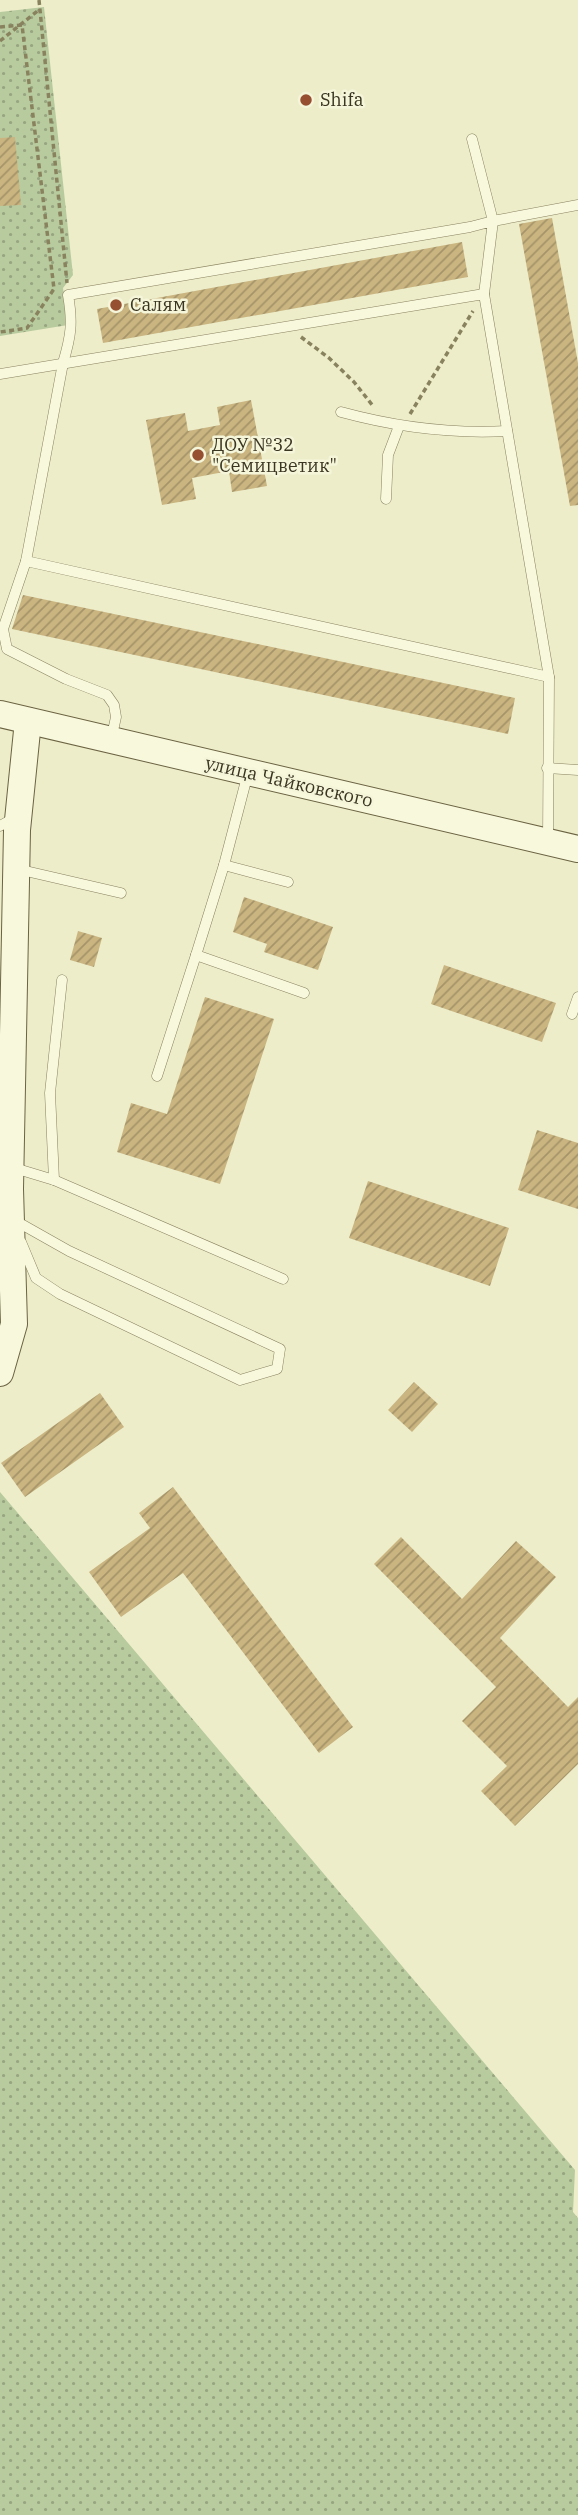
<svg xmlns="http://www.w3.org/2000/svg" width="578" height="2515" viewBox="0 0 578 2515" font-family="'IBM Plex Serif',serif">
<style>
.green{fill:url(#green-dots)}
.building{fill:url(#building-hatch)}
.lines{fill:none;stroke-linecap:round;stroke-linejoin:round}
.lane-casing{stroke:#89825f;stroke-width:11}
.secondary-casing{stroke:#6b6342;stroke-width:28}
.path{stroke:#89825f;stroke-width:3.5;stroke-dasharray:5 3.5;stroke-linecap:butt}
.lane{stroke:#f8f8dd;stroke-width:10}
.secondary{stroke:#f8f8dd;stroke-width:26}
.poi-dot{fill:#964f31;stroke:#f4f5d9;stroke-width:2.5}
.labels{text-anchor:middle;stroke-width:5;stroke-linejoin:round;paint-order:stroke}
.poi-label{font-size:18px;fill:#3a3521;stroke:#f4f5d9;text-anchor:start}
.street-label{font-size:18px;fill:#3a3521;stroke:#f4f5d9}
</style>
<defs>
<pattern id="green-dots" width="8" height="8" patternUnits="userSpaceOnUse" patternTransform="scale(1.75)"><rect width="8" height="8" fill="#b8cb9e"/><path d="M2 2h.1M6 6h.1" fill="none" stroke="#97a680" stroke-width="1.8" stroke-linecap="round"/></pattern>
<pattern id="building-hatch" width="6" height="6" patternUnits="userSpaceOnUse" patternTransform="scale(1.75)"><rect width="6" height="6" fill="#cab581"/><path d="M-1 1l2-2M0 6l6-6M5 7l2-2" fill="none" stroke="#a59469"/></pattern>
</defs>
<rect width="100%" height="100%" fill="#ededca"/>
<g class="green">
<polygon points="44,7 73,275 63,288 68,325 0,336 0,12"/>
<polygon points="0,1492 575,2170 573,2212 578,2218 578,2515 0,2515"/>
</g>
<g class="building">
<polygon points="15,137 21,205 0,206 0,138"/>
<polygon points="552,218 578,363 578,505 570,506 519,224"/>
<polygon points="462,242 468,277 103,343 97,309"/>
<polygon points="251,400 267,486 232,492 229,471 192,478 196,499 162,505 146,420 185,413 188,431 220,425 217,407"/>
<polygon points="23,595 515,698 508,734 12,629"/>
<polygon points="244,897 333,927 318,970 264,952 267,944 233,932"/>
<polygon points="78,931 102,938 94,967 70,960"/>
<polygon points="444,965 556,1003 542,1042 431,1004"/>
<polygon points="205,997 274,1019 220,1184 117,1152 131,1103 167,1114"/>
<polygon points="537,1130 578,1143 578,1209 518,1190"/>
<polygon points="368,1181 509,1228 490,1286 349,1238"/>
<polygon points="414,1382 438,1404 412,1432 388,1410"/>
<polygon points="100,1393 124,1427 25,1497 1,1463"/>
<polygon points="173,1487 353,1727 319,1753 183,1573 121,1617 89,1572 150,1528 139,1513"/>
<polygon points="401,1537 462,1599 516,1541 556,1577 500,1638 568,1707 578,1697 578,1764 515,1826 481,1791 507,1766 462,1721 496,1687 374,1564"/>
</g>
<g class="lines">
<g class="lane-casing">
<g id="lane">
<polyline points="472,139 493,221 578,205"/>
<polyline points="0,374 484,294 549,677 548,841"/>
<path d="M341 412C396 427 450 434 507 431"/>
<polyline points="386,499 388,455 399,426"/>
<polyline points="26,561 549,677"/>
<path d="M111 740 116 717 114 705 107 695 66 679 7 649 3 629 26 561 63 363C71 336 73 323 68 295L470 227 493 221 484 294"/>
<polyline points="547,768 578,770"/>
<polyline points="248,773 224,865 288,882"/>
<polyline points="0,826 16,817"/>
<polyline points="224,865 196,955 304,993"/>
<polyline points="17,869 121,893"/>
<polyline points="572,1014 578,997"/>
<polyline points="157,1076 196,955"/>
<polyline points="11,1167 54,1180 283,1279"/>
<polyline points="54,1180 50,1093 62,980"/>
<polyline points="14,1220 69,1251 280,1349 277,1369 240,1380 60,1294 36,1278 21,1242"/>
</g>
</g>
<g class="secondary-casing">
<g id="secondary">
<polyline points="0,714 578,849"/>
<polyline points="0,1373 14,1324 10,1189 17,830 28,721"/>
</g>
</g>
<g class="path">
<polyline points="39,0 67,283"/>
<polyline points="0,27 22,25 54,289 27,328 0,332"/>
<polyline points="0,41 40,9"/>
<polyline points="301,337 329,358 354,382 373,406"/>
<polyline points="410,414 473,311"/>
</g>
<use href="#lane" class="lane"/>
<use href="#secondary" class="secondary"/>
</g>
<g class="poi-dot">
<circle cx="306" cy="100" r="7"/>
<circle cx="116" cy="305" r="7"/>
<circle cx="198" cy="455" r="7"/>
</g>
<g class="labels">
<g class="poi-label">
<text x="320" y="106">Shifa</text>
<text x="130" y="311">Салям</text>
<text x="212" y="451">ДОУ №32<tspan x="212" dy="21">"Семицветик"</tspan></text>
</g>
<g class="street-label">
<text transform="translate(289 782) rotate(13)" y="6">улица Чайковского</text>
</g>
</g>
</svg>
